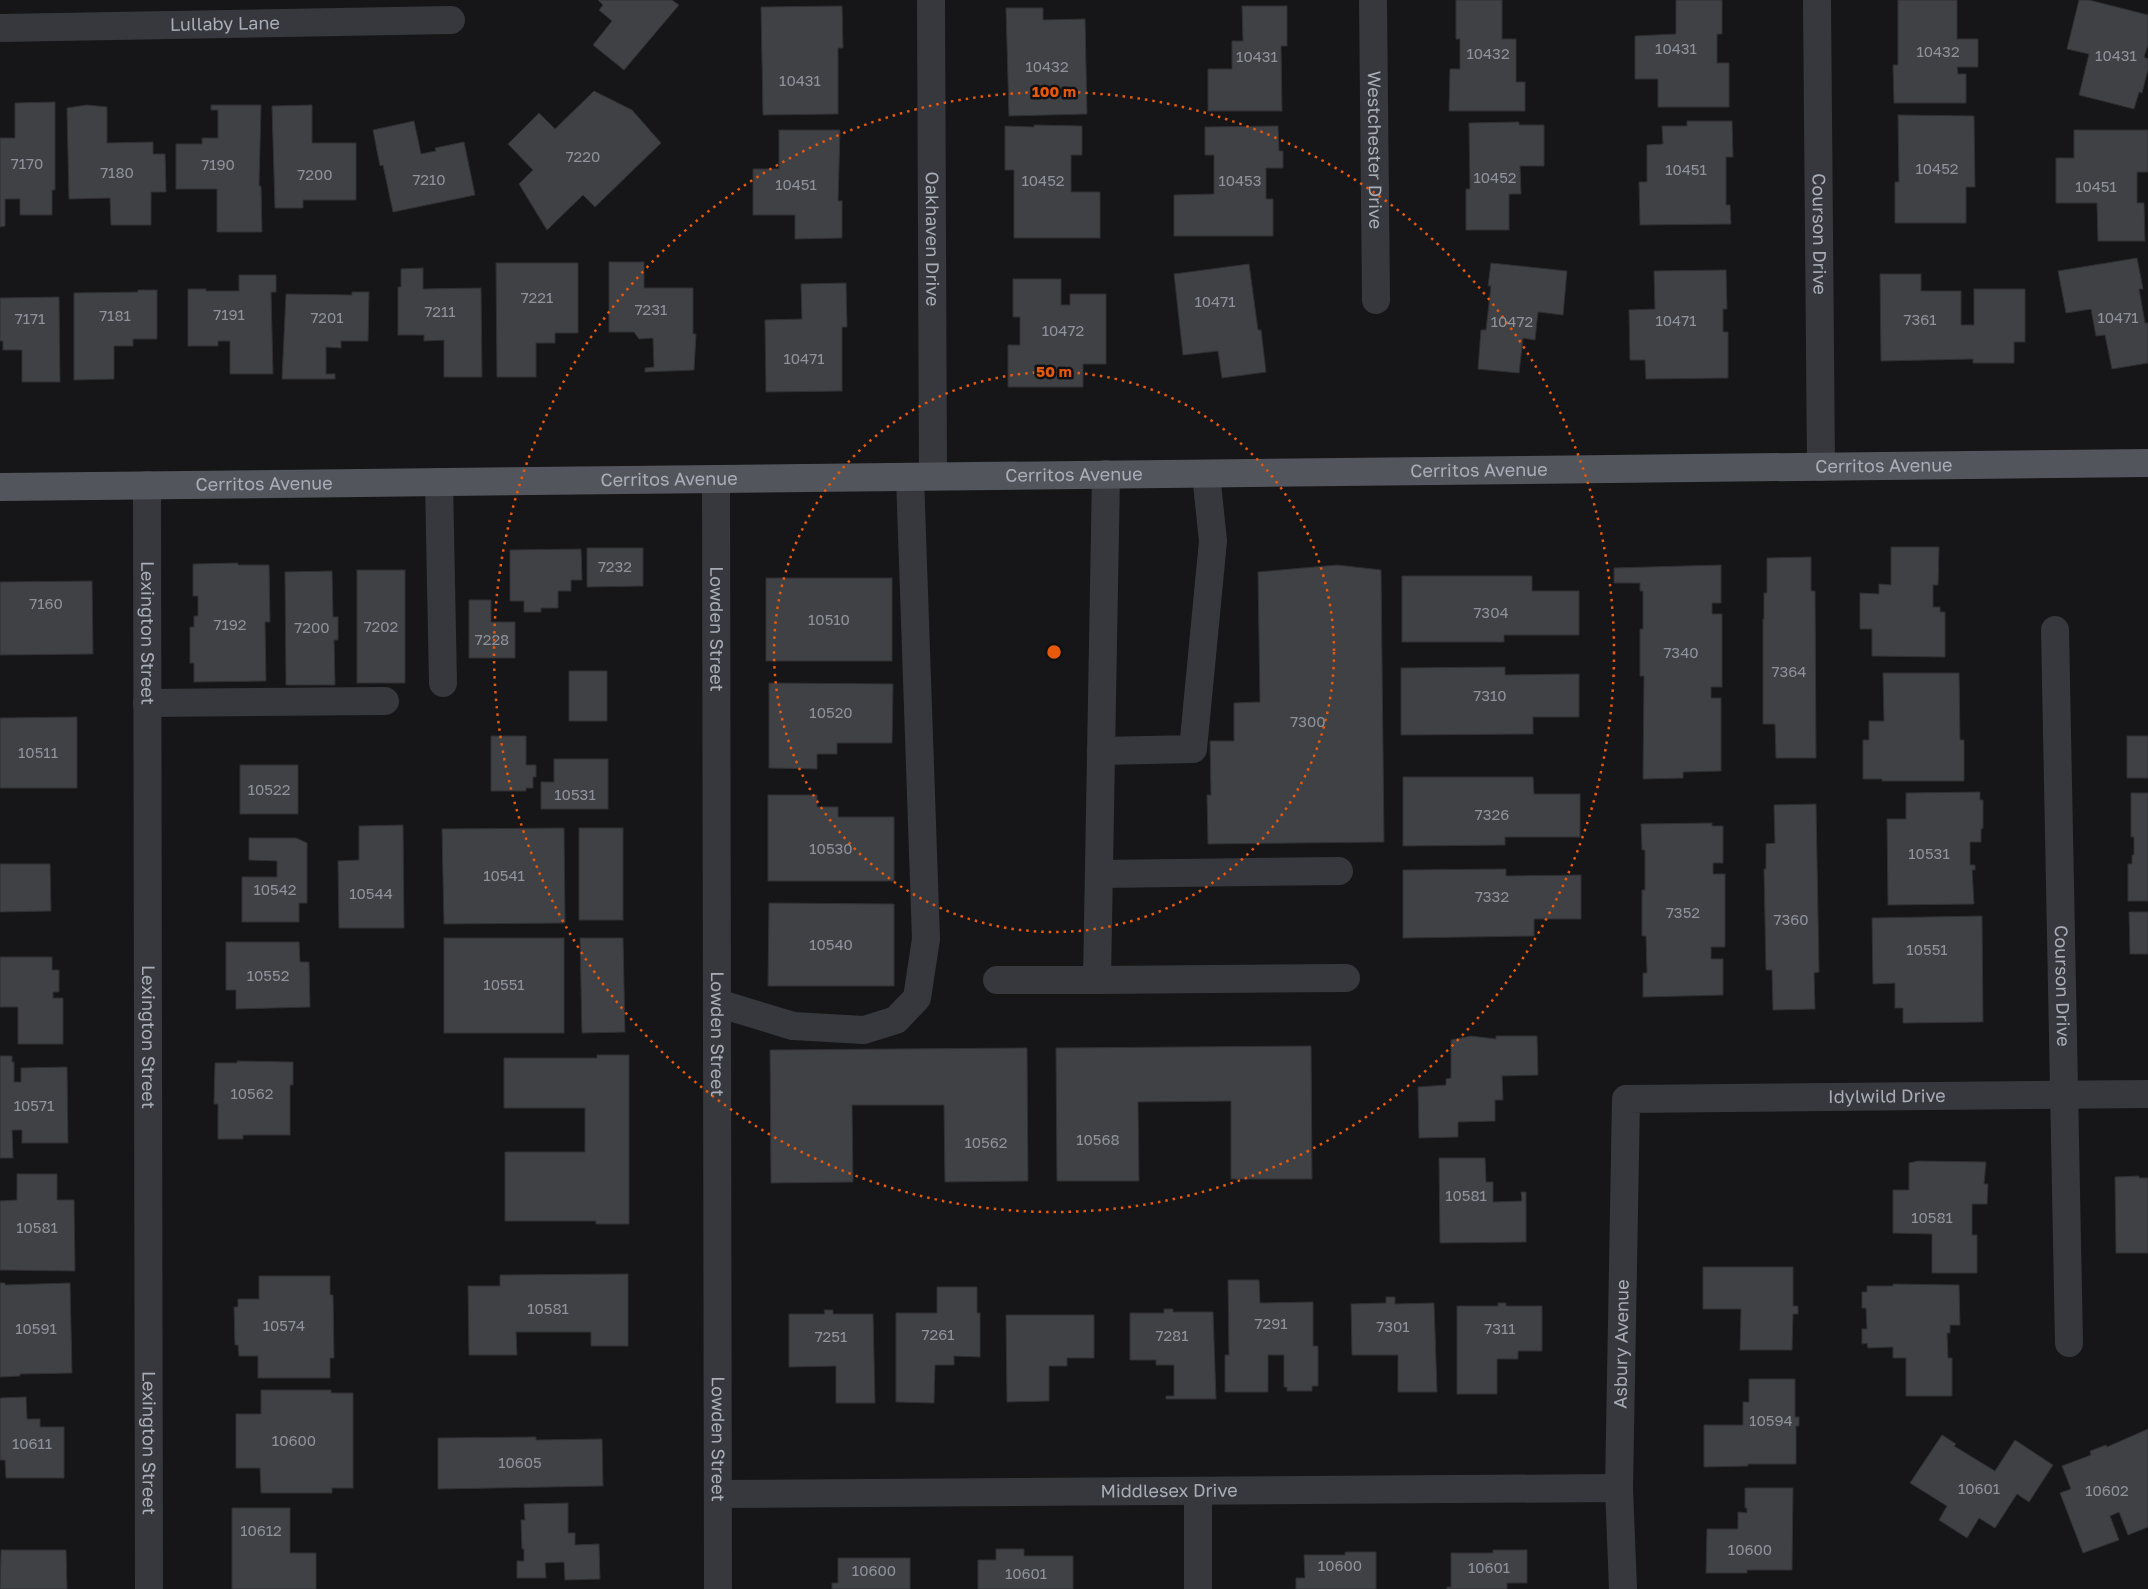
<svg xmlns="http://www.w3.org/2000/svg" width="2148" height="1589" viewBox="0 0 2148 1589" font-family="'Golos Text',sans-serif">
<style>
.building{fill:#404145;stroke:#303034}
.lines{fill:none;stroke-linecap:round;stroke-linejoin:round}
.minor{stroke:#37383d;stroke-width:28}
.major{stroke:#53555c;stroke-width:28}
.ring{fill:none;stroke:#e8590c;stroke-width:2.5;stroke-dasharray:2.5 5}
.labels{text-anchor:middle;stroke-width:5;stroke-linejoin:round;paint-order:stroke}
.number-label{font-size:15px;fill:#8e929b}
.street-label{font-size:18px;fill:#a8adb8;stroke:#111113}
.centre{fill:#e8590c;stroke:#111113;stroke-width:2.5}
.ring-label{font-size:15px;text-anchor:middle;font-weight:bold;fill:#e8590c;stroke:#111113;stroke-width:5;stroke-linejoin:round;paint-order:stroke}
</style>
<rect width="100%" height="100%" fill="#161618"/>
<g class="building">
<polygon points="598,0 672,0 679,5 624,70 593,45 612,21 599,10 603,5"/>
<polygon points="1456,0 1502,0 1502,39 1516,39 1516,82 1525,82 1525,111 1449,111 1450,69 1460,69 1460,39 1456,39"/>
<polygon points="1676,0 1722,0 1722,34 1717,34 1717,63 1729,63 1729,107 1658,107 1658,79 1635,79 1635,36 1676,34"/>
<polygon points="1898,0 1957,0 1957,39 1978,39 1978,67 1957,67 1958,74 1966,74 1966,103 1894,103 1893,65 1898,65"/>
<polygon points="2079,0 2089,0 2148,15 2148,45 2144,57 2148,59 2148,69 2142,93 2139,92 2134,109 2079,95 2089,54 2067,49"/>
<polygon points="842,6 843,48 838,48 838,114 763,115 761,7"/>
<polygon points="1242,6 1287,6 1287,46 1281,46 1282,111 1208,111 1208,69 1232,69 1232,41 1243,41"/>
<polygon points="1006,8 1043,8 1043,20 1085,19 1087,114 1009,116"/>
<polygon points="594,91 632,110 661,143 595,207 583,195 547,230 519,184 533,170 508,144 539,113 555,129"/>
<polygon points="55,102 55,190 52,190 52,215 20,215 20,199 5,199 5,226 0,227 0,138 15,138 15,103"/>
<polygon points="87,105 107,107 107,143 153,142 153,154 165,154 166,192 151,192 151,225 111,225 110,198 69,199 67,108"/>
<polygon points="211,105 261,105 259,186 261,186 262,232 217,232 217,189 176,189 176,144 202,144 202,138 218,138 218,110 211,110"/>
<polygon points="312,105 312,143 356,143 356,200 303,200 303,208 275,208 272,106"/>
<polygon points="1898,115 1974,116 1975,187 1966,187 1966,223 1895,223 1895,182 1899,182"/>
<polygon points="414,121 421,154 436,151 435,148 464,142 475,195 393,212 383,165 380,166 373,130"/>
<polygon points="1687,121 1732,121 1733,157 1726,157 1726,205 1730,205 1731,224 1640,225 1639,182 1647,182 1647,145 1663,144 1662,126 1687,126"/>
<polygon points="1519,122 1519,125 1544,125 1544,166 1520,166 1521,194 1509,194 1509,230 1466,230 1466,189 1470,189 1469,123"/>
<polygon points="1034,125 1082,126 1082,155 1071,155 1071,192 1100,192 1100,238 1014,238 1014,170 1005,170 1005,126 1034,127"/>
<polygon points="1278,126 1279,151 1283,151 1283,168 1266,168 1266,199 1273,199 1273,236 1174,236 1174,195 1214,194 1214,155 1205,155 1205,127"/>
<polygon points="779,130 840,130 838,201 842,201 842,238 795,239 795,215 753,215 753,169 779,169"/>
<polygon points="2074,130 2148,130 2148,172 2137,172 2137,203 2144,203 2145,241 2098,241 2097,203 2056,203 2056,158 2074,158"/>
<polygon points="2137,258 2143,289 2139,289 2145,323 2148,323 2148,363 2112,369 2105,335 2096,336 2091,309 2066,313 2058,271"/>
<polygon points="609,262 644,262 644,288 693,288 693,334 696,334 694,370 645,372 645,368 654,367 653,338 639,339 634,332 609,332"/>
<polygon points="496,263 578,263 578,333 555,333 555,343 536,343 536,377 497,377"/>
<polygon points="1491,263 1567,271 1563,315 1538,312 1535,340 1523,338 1519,373 1478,369 1481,330 1486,330 1491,286 1488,286"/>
<polygon points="1249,264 1258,330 1261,330 1266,372 1222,378 1218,351 1183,355 1174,274"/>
<polygon points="423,268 423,289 481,288 482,377 444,377 444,340 424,341 424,335 398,335 398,287 401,287 401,269"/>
<polygon points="1726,270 1727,309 1723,309 1723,332 1728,332 1728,378 1646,379 1645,360 1630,360 1629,310 1655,309 1654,271"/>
<polygon points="1880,274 1921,274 1921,291 1961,291 1961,325 1974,325 1974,289 2025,289 2025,342 2014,342 2014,363 1973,363 1973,359 1881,361"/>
<polygon points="239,275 276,275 276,292 271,292 273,374 230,374 230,341 218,341 218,346 188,346 188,289 206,289 206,291 239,291"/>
<polygon points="1013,279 1061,279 1061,305 1070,305 1070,294 1106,294 1106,364 1083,364 1083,387 1008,387 1008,345 1020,345 1020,317 1013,317"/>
<polygon points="846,283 847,327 842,327 842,391 766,392 765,320 802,319 801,284"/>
<polygon points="138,290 157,290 157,339 133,339 133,346 114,346 114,379 74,380 74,293 138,292"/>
<polygon points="352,292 369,292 368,341 341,341 341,348 326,347 326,374 335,374 335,379 282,379 286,294 352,295"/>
<polygon points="59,297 60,382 22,382 22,350 3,350 3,341 0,341 0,298"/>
<polygon points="1891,547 1939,547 1938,585 1933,585 1933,607 1940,607 1940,612 1945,612 1945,657 1872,656 1872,629 1860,629 1860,593 1879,594 1879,584 1891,585"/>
<polygon points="587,548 643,548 643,586 587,587"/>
<polygon points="581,549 582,580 571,580 571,591 558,591 558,608 541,608 541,612 524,612 524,601 510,601 510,550"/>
<polygon points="1811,557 1811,591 1815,591 1816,758 1776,758 1775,724 1763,724 1763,619 1764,619 1764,593 1767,593 1767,558"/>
<polygon points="238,563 238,565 269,565 270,622 265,622 266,681 194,682 194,663 190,663 190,627 194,627 194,616 198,616 198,596 193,596 193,564"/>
<polygon points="1337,565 1381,570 1384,842 1208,844 1207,795 1211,795 1210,741 1234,741 1234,703 1260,702 1258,572"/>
<polygon points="1721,565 1721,603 1712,603 1712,614 1722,614 1722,687 1711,687 1711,698 1721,698 1721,771 1683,772 1683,778 1643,779 1644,676 1640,676 1640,629 1643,629 1643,591 1640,591 1640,583 1614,583 1614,568"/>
<rect x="357" y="570" width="48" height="113"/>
<polygon points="332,571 333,617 338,617 338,640 334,640 335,685 286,685 285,572"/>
<polygon points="1402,576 1532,576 1532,591 1579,591 1579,635 1504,635 1504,642 1402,642"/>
<rect x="766" y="578" width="126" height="83"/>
<polygon points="92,581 93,654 0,655 0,582"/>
<polygon points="469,600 491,600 491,622 515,622 515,658 469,658"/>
<polygon points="1505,667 1505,675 1579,674 1579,717 1533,717 1533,734 1401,735 1401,668"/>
<rect x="569" y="671" width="38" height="50"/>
<polygon points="1883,673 1959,673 1960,740 1964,740 1964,781 1882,781 1882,779 1863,779 1863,740 1869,740 1869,721 1884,721"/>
<polygon points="769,683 893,684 892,743 837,743 837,754 817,754 817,769 769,768"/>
<polygon points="77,717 77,788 0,788 0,718"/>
<polygon points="491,736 526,736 526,765 536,765 536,777 533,777 533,788 526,788 526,791 491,791"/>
<rect x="2127" y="736" width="21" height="42"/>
<polygon points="554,759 608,759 608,809 541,809 541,782 554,782"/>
<rect x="240" y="765" width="58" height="49"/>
<polygon points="1403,777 1533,777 1534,794 1580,794 1580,837 1505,837 1505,845 1403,846"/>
<polygon points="1980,792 1980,800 1983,800 1983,828 1981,829 1981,842 1970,842 1970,865 1975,865 1975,870 1972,870 1974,904 1888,905 1887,819 1906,819 1906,793"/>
<polygon points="2131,793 2148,793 2148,901 2128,901 2128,864 2132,864 2132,855 2134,855 2134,837 2131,837"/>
<polygon points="768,795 817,795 817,807 838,807 838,817 894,817 894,881 768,881"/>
<polygon points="1816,804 1819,972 1814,973 1815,1009 1773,1010 1772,970 1766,970 1764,869 1766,869 1766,844 1775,843 1774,805"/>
<polygon points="1712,823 1712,826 1723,826 1723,863 1713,863 1713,874 1725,874 1725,947 1711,947 1711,959 1723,959 1723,995 1643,997 1643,973 1647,973 1646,936 1642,936 1642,890 1645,890 1645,850 1642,850 1641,824"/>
<polygon points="403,825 404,928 339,928 338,861 359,860 359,826"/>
<polygon points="564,828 565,923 444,924 442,829"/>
<rect x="579" y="828" width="44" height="92"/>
<polygon points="249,838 296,838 307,843 307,903 299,903 299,922 242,922 242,877 277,877 277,861 249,860"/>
<polygon points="0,864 50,864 51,911 0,912"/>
<polygon points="1506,869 1506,876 1581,875 1581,919 1534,919 1534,936 1403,938 1403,870"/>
<polygon points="769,903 894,904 894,986 768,986"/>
<polygon points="2129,912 2148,912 2148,954 2130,954"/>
<polygon points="1982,916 1983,1022 1903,1023 1903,1008 1895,1008 1895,983 1873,984 1872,918"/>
<rect x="444" y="938" width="120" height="95"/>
<polygon points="580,938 623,938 625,1032 582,1033"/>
<polygon points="226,942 299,942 300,962 309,962 310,1007 236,1009 236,990 226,990"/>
<polygon points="0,957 52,957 52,970 59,970 59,992 53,992 53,998 63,998 63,1044 18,1044 18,1007 0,1007"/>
<polygon points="1471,1036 1496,1039 1496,1036 1537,1036 1538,1075 1502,1076 1503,1100 1495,1100 1495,1121 1458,1122 1458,1137 1419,1138 1418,1087 1446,1085 1446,1079 1451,1078 1451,1040"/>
<polygon points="1311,1046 1312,1179 1231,1179 1231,1101 1138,1102 1139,1181 1057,1181 1056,1048"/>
<polygon points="1027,1048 1028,1181 945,1182 944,1105 852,1105 853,1182 771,1183 770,1050"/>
<polygon points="597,1055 629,1055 629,1224 596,1224 596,1221 505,1221 505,1152 585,1152 585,1108 504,1108 504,1058 597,1058"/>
<polygon points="0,1056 12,1056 12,1062 14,1062 14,1082 21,1082 21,1068 67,1067 68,1143 22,1143 22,1130 12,1130 13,1158 0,1158"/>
<polygon points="237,1061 293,1062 293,1085 290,1085 290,1135 243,1135 243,1139 218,1139 218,1104 214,1104 215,1063 237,1063"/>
<polygon points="1439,1158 1485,1158 1486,1182 1493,1182 1493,1202 1522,1201 1521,1192 1526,1192 1526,1242 1440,1243"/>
<polygon points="1918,1161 1986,1162 1984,1184 1988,1184 1987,1204 1972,1204 1972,1235 1977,1235 1977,1273 1932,1273 1932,1234 1893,1233 1893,1190 1909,1190 1909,1163"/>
<polygon points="17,1174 57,1174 57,1200 74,1200 75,1271 0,1270 0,1201 17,1200"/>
<polygon points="2139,1176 2139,1178 2148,1178 2148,1253 2116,1253 2115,1177"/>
<polygon points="1703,1267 1793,1267 1793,1306 1798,1306 1798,1314 1793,1314 1792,1350 1740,1350 1741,1309 1703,1309"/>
<polygon points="628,1274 628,1346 591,1346 591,1332 516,1332 517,1355 469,1355 468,1286 500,1286 500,1275"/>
<polygon points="259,1276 330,1276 330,1295 333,1295 334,1358 330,1358 330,1378 258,1378 258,1356 239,1356 238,1345 235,1345 234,1307 238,1307 238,1299 259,1299"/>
<polygon points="1228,1280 1259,1280 1260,1303 1313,1302 1313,1346 1318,1346 1318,1386 1312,1386 1312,1391 1287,1391 1287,1387 1284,1387 1284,1355 1268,1355 1268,1392 1225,1392 1225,1355 1229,1355"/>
<polygon points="0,1283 5,1283 5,1285 70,1283 72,1373 20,1374 20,1376 0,1377"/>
<polygon points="1893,1284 1959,1285 1960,1325 1950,1325 1950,1333 1947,1333 1948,1358 1952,1358 1952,1396 1906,1396 1906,1358 1893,1358 1893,1347 1868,1348 1867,1343 1862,1344 1862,1329 1867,1329 1866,1308 1862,1308 1862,1292 1867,1292 1867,1286 1893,1286"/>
<polygon points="937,1287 977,1287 977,1313 980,1313 980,1357 954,1356 954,1365 935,1365 934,1403 896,1402 896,1313 937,1313"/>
<polygon points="1386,1297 1395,1297 1395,1304 1434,1303 1437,1392 1398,1392 1398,1355 1352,1355 1351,1304 1386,1303"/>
<polygon points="1498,1303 1506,1303 1506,1306 1542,1306 1542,1351 1518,1351 1518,1359 1497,1359 1497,1394 1457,1394 1457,1306 1498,1306"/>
<polygon points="1164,1309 1173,1309 1173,1312 1213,1312 1216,1399 1166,1399 1166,1396 1174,1396 1174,1365 1156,1365 1156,1360 1130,1360 1130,1313 1164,1313"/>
<polygon points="824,1310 833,1310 833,1314 873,1314 875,1403 836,1403 836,1366 789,1367 789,1314 825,1314"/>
<polygon points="1006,1315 1094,1315 1094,1358 1067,1358 1067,1366 1049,1366 1049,1401 1007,1402"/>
<polygon points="1749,1379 1795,1379 1795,1417 1799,1417 1799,1426 1796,1426 1796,1464 1748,1464 1748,1466 1704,1467 1704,1425 1743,1425 1743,1402 1749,1402"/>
<polygon points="261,1390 331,1390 331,1393 353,1393 353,1488 332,1488 332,1493 261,1493 260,1468 236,1468 236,1414 261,1414"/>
<polygon points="26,1397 27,1419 40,1419 40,1427 64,1427 64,1478 6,1478 5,1460 0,1460 0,1398"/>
<polygon points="2148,1429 2148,1527 2128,1535 2119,1512 2110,1516 2119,1540 2083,1553 2060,1493 2071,1489 2062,1466 2091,1455 2090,1451 2106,1445 2107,1447"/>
<polygon points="1942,1435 1956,1444 1954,1446 1995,1471 2015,1440 2053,1465 2029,1502 2017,1494 1995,1528 1979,1518 1967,1538 1939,1520 1947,1506 1910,1483"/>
<polygon points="536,1437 536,1440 602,1439 603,1486 438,1489 438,1438"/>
<polygon points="1745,1488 1793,1488 1792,1570 1747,1570 1747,1573 1706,1573 1707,1529 1738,1529 1738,1512 1747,1513 1747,1508 1745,1508"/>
<polygon points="568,1503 568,1533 575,1533 575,1545 599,1544 600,1579 565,1580 564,1562 545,1563 546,1578 517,1578 517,1561 524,1561 524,1549 522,1549 521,1520 525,1520 524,1504"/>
<polygon points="232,1508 290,1508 290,1553 316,1553 316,1589 232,1589"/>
<polygon points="996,1549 1024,1549 1024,1556 1073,1556 1073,1589 978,1589 978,1560 996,1560"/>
<polygon points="1,1550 66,1550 67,1589 0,1589"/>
<polygon points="1493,1550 1527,1550 1527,1583 1507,1583 1507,1589 1447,1589 1447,1587 1451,1587 1451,1553 1493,1553"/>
<polygon points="1345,1552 1376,1552 1376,1589 1296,1589 1296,1578 1305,1578 1304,1555 1345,1555"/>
<polygon points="838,1558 910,1558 910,1589 832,1589 832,1583 838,1583"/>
</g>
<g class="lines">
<g class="minor">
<path id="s1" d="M931 0 933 476"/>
<path id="s2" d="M1373 0 1376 300"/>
<path id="s3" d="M1817 0 1821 467"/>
<path id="s4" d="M0 28 451 20"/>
<path id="s5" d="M716 479 718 1589"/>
<polyline points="439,482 443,683"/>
<path id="s6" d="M147 485 149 1589"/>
<path id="s7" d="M2055 630 2069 1343"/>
<polyline points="147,703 385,701"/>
<polyline points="1101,751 1193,749 1213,541 1206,474"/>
<polyline points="1099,874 1339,871"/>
<polyline points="997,980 1097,980 1106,474"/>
<polyline points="1097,980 1346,978"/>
<polyline points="717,1003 793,1026 864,1030 896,1020 917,998 926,939 910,477"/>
<path id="s8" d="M719 1494 1619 1488"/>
<polyline points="1198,1589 1198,1491"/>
<path id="s9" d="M1623 1589 1619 1488 1626 1099 2148 1094"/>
</g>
<path class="major" id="s10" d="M0 487 2148 463"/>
</g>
<g class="ring">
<circle cx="1054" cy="652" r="280"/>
<circle cx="1054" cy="652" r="560"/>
</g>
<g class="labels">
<g class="number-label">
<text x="1676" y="54">10431</text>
<text x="1938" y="57">10432</text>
<text x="1488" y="59">10432</text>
<text x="2116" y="61">10431</text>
<text x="1257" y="62">10431</text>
<text x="1047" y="72">10432</text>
<text x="800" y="86">10431</text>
<text x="583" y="162">7220</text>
<text x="27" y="169">7170</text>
<text x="218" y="170">7190</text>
<text x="1937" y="174">10452</text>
<text x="1686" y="175">10451</text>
<text x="117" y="178">7180</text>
<text x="315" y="180">7200</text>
<text x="1495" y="183">10452</text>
<text x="429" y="185">7210</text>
<text x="1043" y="186">10452</text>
<text x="1240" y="186">10453</text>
<text x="796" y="190">10451</text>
<text x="2096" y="192">10451</text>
<text x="537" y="303">7221</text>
<text x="1215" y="307">10471</text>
<text x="651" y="315">7231</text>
<text x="440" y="317">7211</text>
<text x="229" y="320">7191</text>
<text x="115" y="321">7181</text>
<text x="327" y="323">7201</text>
<text x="2118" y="323">10471</text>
<text x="30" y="324">7171</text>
<text x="1920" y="325">7361</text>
<text x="1676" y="326">10471</text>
<text x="1512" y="327">10472</text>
<text x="1063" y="336">10472</text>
<text x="804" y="364">10471</text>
<text x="615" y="572">7232</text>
<text x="46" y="609">7160</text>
<text x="1491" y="618">7304</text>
<text x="829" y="625">10510</text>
<text x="230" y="630">7192</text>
<text x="381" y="632">7202</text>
<text x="312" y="633">7200</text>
<text x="492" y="645">7228</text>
<text x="1681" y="658">7340</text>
<text x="1789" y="677">7364</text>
<text x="1490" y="701">7310</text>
<text x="831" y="718">10520</text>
<text x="1308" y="727">7300</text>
<text x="38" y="758">10511</text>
<text x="269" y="795">10522</text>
<text x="575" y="800">10531</text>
<text x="1492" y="820">7326</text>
<text x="831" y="854">10530</text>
<text x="1929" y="859">10531</text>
<text x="504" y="881">10541</text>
<text x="275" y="895">10542</text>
<text x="371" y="899">10544</text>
<text x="1492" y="902">7332</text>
<text x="1683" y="918">7352</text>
<text x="1791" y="925">7360</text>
<text x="831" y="950">10540</text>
<text x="1927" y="955">10551</text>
<text x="268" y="981">10552</text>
<text x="504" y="990">10551</text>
<text x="252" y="1099">10562</text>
<text x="34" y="1111">10571</text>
<text x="1098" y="1145">10568</text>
<text x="986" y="1148">10562</text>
<text x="1466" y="1201">10581</text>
<text x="1932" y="1223">10581</text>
<text x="37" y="1233">10581</text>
<text x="548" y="1314">10581</text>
<text x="1271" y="1329">7291</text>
<text x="284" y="1331">10574</text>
<text x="1393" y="1332">7301</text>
<text x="36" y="1334">10591</text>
<text x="1500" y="1334">7311</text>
<text x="938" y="1340">7261</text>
<text x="1172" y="1341">7281</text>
<text x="831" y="1342">7251</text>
<text x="1771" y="1426">10594</text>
<text x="294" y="1446">10600</text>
<text x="32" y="1449">10611</text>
<text x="520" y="1468">10605</text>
<text x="1979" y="1494">10601</text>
<text x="2107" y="1496">10602</text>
<text x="261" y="1536">10612</text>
<text x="1750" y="1555">10600</text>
<text x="1340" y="1571">10600</text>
<text x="1489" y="1573">10601</text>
<text x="874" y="1576">10600</text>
<text x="1026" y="1579">10601</text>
</g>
<g class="street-label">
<text dy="6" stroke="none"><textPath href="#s4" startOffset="225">Lullaby Lane</textPath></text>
<text dy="6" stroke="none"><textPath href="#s2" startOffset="150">Westchester Drive</textPath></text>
<text dy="6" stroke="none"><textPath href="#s3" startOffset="234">Courson Drive</textPath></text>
<text dy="6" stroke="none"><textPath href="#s1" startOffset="239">Oakhaven Drive</textPath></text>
<text dy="6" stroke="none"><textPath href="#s10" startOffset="1884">Cerritos Avenue</textPath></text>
<text dy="6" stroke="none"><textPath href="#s10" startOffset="1479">Cerritos Avenue</textPath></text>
<text dy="6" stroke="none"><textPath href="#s10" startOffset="1074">Cerritos Avenue</textPath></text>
<text dy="6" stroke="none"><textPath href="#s10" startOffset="669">Cerritos Avenue</textPath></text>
<text dy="6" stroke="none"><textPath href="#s10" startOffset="264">Cerritos Avenue</textPath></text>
<text dy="6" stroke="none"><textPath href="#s5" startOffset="150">Lowden Street</textPath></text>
<text dy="6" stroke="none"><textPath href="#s6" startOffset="148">Lexington Street</textPath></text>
<text dy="6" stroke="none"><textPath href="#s7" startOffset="356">Courson Drive</textPath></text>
<text dy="6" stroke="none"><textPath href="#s5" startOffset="555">Lowden Street</textPath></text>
<text dy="6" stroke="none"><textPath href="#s6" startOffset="552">Lexington Street</textPath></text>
<text dy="6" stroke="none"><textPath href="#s9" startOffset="751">Idylwild Drive</textPath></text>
<text dy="6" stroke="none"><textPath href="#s9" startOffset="245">Asbury Avenue</textPath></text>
<text dy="6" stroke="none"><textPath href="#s5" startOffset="960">Lowden Street</textPath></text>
<text dy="6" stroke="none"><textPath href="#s6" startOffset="958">Lexington Street</textPath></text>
<text dy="6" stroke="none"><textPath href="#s8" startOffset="450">Middlesex Drive</textPath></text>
</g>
</g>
<circle cx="1054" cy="652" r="8" class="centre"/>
<g class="ring-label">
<text x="1054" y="97">100 m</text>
<text x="1054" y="377">50 m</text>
</g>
</svg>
